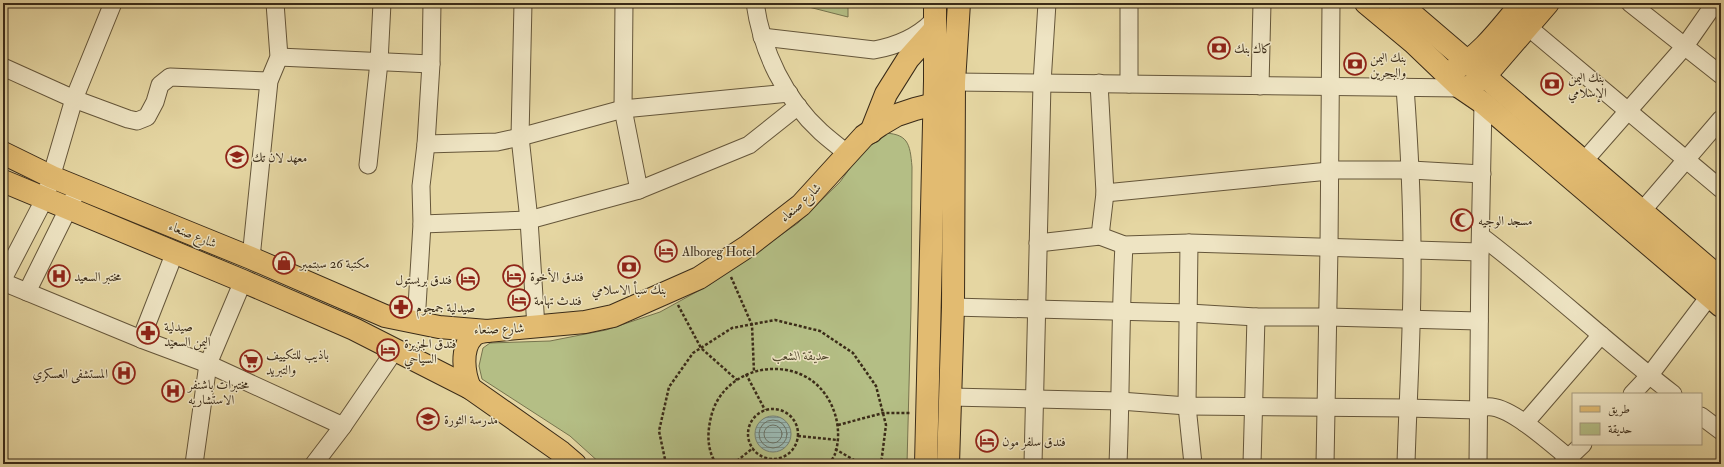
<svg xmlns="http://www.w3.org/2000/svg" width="1724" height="467" viewBox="0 0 1724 467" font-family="'IM FELL Double Pica',Amiri,serif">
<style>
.green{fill:#b4be85;stroke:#77744e}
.water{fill:url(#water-rules);stroke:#747f73}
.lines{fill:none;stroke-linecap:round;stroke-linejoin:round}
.shore{stroke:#6a7164;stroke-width:1}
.minor-casing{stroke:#65563a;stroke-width:19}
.major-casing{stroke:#3a2b18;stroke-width:24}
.highway-casing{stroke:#3a2b18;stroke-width:24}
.path{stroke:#3a2b18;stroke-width:2.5;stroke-dasharray:3 2;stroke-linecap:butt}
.minor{stroke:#eee4c3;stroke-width:17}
.major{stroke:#e2bb71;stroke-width:22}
.highway{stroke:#e2bb71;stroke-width:22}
.labels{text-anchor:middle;stroke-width:3;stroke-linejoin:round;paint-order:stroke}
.poi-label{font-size:13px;fill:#3a2b18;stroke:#eee4c3;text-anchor:start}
.street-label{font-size:13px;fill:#3a2b18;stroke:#eee4c3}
.park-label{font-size:13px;font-style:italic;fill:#52482e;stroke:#eee4c3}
</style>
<defs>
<pattern id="water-rules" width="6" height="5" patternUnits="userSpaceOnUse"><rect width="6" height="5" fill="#9ab7b0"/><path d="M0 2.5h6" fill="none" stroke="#7f958e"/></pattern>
</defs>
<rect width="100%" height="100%" fill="#e5d6a2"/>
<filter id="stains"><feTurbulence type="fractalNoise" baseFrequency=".005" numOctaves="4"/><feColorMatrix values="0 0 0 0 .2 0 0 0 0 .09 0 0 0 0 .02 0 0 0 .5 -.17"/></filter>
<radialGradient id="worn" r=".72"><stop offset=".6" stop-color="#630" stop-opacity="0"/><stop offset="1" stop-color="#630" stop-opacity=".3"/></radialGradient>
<g class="green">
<polygon points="793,3 848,3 848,17"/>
<path d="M881 133C908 133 910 143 912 167L911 308 907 464H601L570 436 482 379 479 366 483 348 490 343 550 341 606 330 660 312 709 285 798 223 840 182 868 143Z"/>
</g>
<circle class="water" cx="773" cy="434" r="18"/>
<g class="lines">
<g class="shore">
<circle cx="773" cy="434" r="14"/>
<circle cx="773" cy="434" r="9"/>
</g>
<g class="minor-casing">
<g id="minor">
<polyline points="523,3 520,137 529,220 536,327"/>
<polyline points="624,3 623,109 639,190"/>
<path d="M755 3C762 52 785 99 821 132 830 140 839 147 848 154"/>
<polyline points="1630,3 1721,75"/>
<polyline points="1528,27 1721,189"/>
<path d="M762 37 874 50C896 46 916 38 932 22"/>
<polyline points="279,57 431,64"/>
<polyline points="3,67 74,99 128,119 137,121 147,117 155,102 160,85 170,77 269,81"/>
<polyline points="954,82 1461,88"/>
<polyline points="1099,83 1105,193 1100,236"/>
<polyline points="1129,84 1129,3"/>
<polyline points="1260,86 1262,3"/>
<path d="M1405 87C1409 142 1412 197 1412 251 1413 322 1408 393 1406 464"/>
<polyline points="426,144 497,142 520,137 623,109 789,93"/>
<polyline points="1584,161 1685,46 1715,3"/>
<polyline points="368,165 379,62 382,3"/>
<polyline points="1105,193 1329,171 1330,170 1411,170 1482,174"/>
<polyline points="1642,211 1721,119"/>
<polyline points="422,224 529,220 639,190 749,145 798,106"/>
<path d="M1481 236C1547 286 1607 343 1673 394"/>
<polyline points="1038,243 1100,236 1124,245 1189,243 1480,252"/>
<polyline points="1189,243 1187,406 1193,464"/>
<polyline points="251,258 269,81 279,57 275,3"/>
<polyline points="3,279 45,198 74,99 113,3"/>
<polyline points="3,282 141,339 208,364 343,426"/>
<polyline points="27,292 74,197"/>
<polyline points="953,307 1189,313 1256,317 1328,317 1479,321"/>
<polyline points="416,323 422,224 421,186 426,144 431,64 432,3"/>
<polyline points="141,339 175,252"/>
<polyline points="1632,394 1649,376 1717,286"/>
<path d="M950 397 1120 401 1187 406 1407 408 1477 410C1480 409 1483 408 1486 407 1508 403 1552 445 1569 458"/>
<polyline points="1701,416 1721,431"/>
<polyline points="1525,423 1601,335"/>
<polyline points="194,464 208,364 243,281"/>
<polyline points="314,464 343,426 395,350"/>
<polyline points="1033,464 1042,83 1047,3"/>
<path d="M1118 464C1121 391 1120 318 1124 245"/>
<polyline points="1252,464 1256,317"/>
<polyline points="1325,464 1329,247 1331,3"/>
<polyline points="1478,464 1480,252 1483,103"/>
<polyline points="1562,464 1583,444"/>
</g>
</g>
<g class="major-casing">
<g id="major">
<polyline points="1366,3 1414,43 1461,88 1483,103 1721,306"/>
<polyline points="1399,3 1721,279"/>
<path d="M1455 69C1483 54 1502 26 1522 3"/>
<polyline points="935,81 935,3"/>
<polyline points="954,82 959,3"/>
<polyline points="1473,84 1485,76 1548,3"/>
</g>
</g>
<g class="highway-casing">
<g id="highway">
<polyline points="871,132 886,94 908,59 935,29"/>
<polyline points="3,153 52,177 251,258 385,316 439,327 487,331 585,322 613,316 699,278 748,246 801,205 864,136 880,125 897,115 915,109 935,104"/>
<polyline points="3,181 243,281 354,329 470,388 561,452 575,464"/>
<path d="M470 388C464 374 460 349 473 336 477 332 482 332 487 331"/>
<polyline points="926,464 935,81"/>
<polyline points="948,464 953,307 954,82"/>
</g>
</g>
<g class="path">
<polyline points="731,277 752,325 754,372"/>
<polyline points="678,305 701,348 737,380"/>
<polyline points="746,374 765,410"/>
<circle cx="773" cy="434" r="25"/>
<polyline points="838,425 883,413 911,413"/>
<polyline points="798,436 837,440"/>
<polyline points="835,449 861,464"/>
<polyline points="666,464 659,431 669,387 693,353 732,328 775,320 820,331 853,353 876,386 886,425 881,464"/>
<path d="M716 464C707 449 707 434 711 417 720 378 764 359 800 374 830 386 845 424 835 454 834 457 831 461 829 464"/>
<polyline points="733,464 753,448"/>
</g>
<use href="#minor" class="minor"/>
<use href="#major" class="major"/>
<use href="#highway" class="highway"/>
</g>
<defs>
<g id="bank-ring" transform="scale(1.15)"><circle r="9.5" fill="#eee4c3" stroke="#8f2418" stroke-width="1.5"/><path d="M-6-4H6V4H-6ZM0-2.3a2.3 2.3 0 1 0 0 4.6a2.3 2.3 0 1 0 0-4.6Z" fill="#8f2418"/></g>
<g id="school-ring" transform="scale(1.15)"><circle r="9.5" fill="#eee4c3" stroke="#8f2418" stroke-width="1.5"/><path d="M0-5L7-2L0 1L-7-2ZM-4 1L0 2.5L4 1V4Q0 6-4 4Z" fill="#8f2418"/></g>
<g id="mosque-ring" transform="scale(1.15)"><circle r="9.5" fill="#eee4c3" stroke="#8f2418" stroke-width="1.5"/><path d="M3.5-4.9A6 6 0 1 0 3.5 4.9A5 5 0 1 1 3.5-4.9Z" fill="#8f2418"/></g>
<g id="hotel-ring" transform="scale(1.15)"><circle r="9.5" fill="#eee4c3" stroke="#8f2418" stroke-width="1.5"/><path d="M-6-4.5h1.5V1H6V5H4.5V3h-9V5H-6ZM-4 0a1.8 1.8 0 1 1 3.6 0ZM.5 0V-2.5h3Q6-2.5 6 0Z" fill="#8f2418"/></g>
<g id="shop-ring" transform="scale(1.15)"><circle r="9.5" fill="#eee4c3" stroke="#8f2418" stroke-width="1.5"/><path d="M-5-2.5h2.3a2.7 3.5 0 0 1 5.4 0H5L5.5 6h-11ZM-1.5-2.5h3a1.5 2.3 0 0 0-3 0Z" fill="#8f2418"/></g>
<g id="hospital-ring" transform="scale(1.15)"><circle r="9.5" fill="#eee4c3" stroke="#8f2418" stroke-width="1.5"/><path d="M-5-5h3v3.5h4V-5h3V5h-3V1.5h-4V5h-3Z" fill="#8f2418"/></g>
<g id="pharmacy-ring" transform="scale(1.15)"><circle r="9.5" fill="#eee4c3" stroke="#8f2418" stroke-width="1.5"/><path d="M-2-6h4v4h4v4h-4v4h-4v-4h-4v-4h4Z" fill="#8f2418"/></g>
<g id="supermarket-ring" transform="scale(1.15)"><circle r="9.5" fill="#eee4c3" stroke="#8f2418" stroke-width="1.5"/><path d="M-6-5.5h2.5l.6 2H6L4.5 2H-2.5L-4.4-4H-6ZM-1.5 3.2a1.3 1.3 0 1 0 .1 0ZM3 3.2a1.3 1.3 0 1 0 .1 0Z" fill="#8f2418"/></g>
</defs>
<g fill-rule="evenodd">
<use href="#bank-ring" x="1219" y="48"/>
<use href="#bank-ring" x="1355" y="64"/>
<use href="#bank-ring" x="1552" y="84"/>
<use href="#school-ring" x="237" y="157"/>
<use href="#mosque-ring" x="1462" y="220"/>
<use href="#hotel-ring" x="666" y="251"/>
<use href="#shop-ring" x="284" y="263"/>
<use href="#bank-ring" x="629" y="267"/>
<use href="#hospital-ring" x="59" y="276"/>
<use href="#hotel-ring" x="514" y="276"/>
<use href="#hotel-ring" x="468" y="279"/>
<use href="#hotel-ring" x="519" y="300"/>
<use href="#pharmacy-ring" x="401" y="307"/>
<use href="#pharmacy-ring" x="148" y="333"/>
<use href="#hotel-ring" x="388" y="350"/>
<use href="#supermarket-ring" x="251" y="361"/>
<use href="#hospital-ring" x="124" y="373"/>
<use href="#hospital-ring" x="173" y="391"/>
<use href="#school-ring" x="428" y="419"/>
<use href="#hotel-ring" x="987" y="441"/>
</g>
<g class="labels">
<g class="poi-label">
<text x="1234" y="53">كاك بنك</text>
<text x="1370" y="62">بنك اليمن<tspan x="1370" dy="15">والبحرين</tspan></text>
<text x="1568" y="82">بنك اليمن<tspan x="1568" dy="15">الإسلامي</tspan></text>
<text x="252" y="162">معهد لان تك</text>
<text x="1478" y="225">مسجد الوجيه</text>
<text x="682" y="256">Alboreg Hotel</text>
<text x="300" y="268">مكتبة 26 سبتمبر</text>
<text x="74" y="281">مختبر السعيد</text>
<text x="530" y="281">فندق الأخوة</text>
<text x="452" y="284" text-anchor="end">فندق بريستول</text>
<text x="629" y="294" text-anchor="middle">بنك سبأ الاسلامي</text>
<text x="534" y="305">فندث تهامة</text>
<text x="416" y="312">صيدلية جمجوم</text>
<text x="164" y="331">صيدلية<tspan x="164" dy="15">اليمن السعيد</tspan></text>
<text x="404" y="348">فندق الجزيرة<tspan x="404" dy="15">السياحي</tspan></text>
<text x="266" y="359">باذيب للتكييف<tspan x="266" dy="15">والتبريد</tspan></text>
<text x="108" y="378" text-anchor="end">المستشفى العسكري</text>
<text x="188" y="389">مختبرات باشنفر<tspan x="188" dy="15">الاستشاريه</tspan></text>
<text x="444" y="424">مدرسة الثورة</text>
<text x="1002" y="446">فندق سلفر مون</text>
</g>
<g class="street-label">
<text transform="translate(800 202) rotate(-43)" y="5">شارع صنعاء</text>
<text transform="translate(193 234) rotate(22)" y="5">شارع صنعاء</text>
<text transform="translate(499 328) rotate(-2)" y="5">شارع صنعاء</text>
</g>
<g class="park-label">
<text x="801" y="360">حديقة الشعب</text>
</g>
</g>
<rect width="1724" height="467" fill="none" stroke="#e5d6a2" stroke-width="16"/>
<rect x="4" y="4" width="1716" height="459" fill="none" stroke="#3a2b18" stroke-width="2"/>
<rect x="8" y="8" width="1708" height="451" fill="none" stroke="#3a2b18"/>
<rect x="1572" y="393" width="130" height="52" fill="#eee4c3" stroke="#a69a7f"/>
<rect x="1580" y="406" width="20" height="6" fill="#e2bb71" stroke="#a69a7f"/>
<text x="1608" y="413" font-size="12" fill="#3a2b18">طريق</text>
<rect x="1580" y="423" width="20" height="12" fill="#b4be85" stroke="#a69a7f"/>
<text x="1608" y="433" font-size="12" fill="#3a2b18">حديقة</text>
<rect width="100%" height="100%" filter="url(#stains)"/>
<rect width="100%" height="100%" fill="url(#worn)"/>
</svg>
